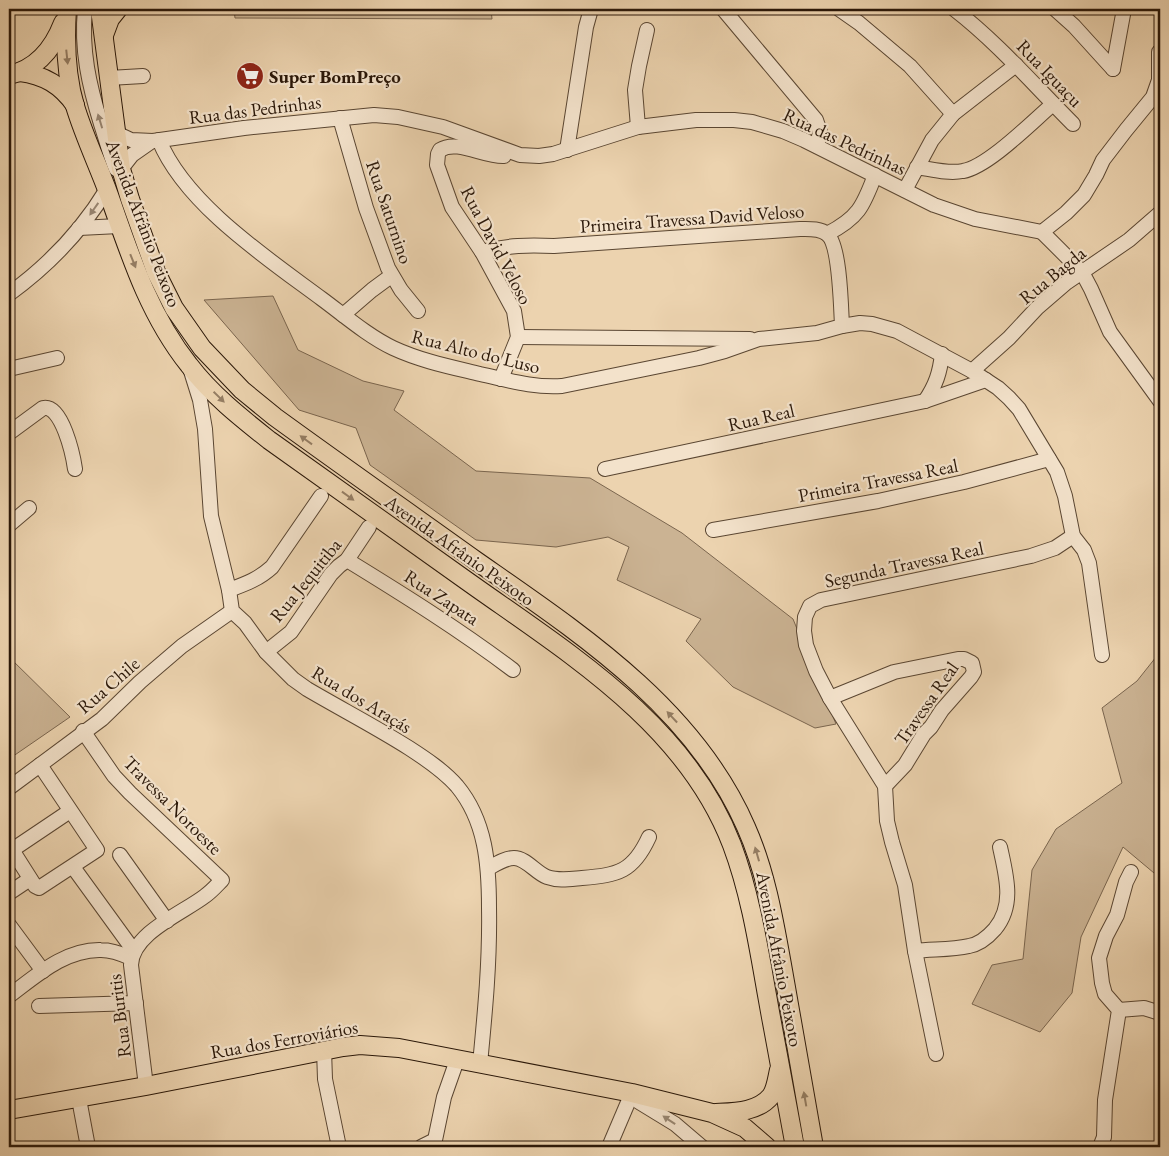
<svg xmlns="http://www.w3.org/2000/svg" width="1169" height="1156" viewBox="0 0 1169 1156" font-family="'EB Garamond',serif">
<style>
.green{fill:#cbb393;stroke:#7a654e}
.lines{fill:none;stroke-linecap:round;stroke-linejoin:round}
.minor-casing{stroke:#5a4632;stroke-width:16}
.major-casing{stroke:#2a1708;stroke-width:20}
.minor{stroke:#f3e2cb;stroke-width:14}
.major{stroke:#ecd3af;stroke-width:18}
.oneway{fill:#957e64}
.oneway2{fill:#998773}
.labels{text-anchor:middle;stroke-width:4.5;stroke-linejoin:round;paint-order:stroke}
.street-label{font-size:19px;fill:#2a1708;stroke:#f3e2cb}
.poi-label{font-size:19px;font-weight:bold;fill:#2a1708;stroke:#f3e2cb;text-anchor:start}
</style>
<rect width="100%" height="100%" fill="#ecd3af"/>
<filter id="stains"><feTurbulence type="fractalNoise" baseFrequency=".004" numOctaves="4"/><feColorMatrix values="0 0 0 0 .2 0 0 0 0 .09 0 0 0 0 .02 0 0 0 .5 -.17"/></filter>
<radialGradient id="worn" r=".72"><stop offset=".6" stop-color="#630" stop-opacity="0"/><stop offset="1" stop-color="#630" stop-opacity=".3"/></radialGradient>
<g class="green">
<polygon points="234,9 491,9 492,19 235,18"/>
<polygon points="273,296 298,350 363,381 404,391 394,410 476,471 590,478 682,533 793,619 836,724 815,728 733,687 686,641 701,619 617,580 629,547 608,537 556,547 476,540 370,465 356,428 299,410 204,300"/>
<polygon points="1160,652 1160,876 1154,873 1123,847 1081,937 1072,993 1040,1032 972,1004 992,965 1023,959 1032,870 1056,829 1122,783 1102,708 1137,681"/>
<polygon points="9,657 70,717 9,759"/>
</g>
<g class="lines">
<g class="minor-casing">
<g id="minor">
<path d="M85 9C81 50 89 85 101 124 106 139 110 155 116 169"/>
<polyline points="723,9 816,120 820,132 817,146"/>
<polyline points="839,9 859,23 910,66 953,114"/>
<path d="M954 9C998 43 1034 85 1073 124"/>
<polyline points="1055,9 1074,26 1113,69"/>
<polyline points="1113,69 1124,9"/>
<polyline points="109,78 143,76"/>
<polyline points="340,118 366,208 388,268 401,290 418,311"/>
<polyline points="638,127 635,90 639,66 647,30"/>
<polyline points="116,133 131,140 153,141 244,128 374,115 398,117 443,127 520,155 539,156 553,154 638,127 696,120 734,120 752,122 783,131 804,140 934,205 975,219 1042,232 1066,213 1084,195 1096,175 1103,160 1126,130 1153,97 1159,80 1159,52"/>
<path d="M159 140C185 204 267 258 322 299 345 316 368 336 393 348 421 361 451 367 480 374 508 380 533 388 562 386L699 358 725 351 759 339 817 333 842 326C841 308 840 244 827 234 820 228 808 229 800 229L554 246C529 245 507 245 482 252"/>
<polyline points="567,150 586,27 591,9"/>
<path d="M917 167C931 169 948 174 963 171 988 167 1033 121 1053 104"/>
<polyline points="121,169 132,155 152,141"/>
<polyline points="905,190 932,140 953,114 1016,65"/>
<polyline points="79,228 119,226"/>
<polyline points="1042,232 1082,272 1091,289 1110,332 1160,401"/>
<path d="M827 234C858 218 863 207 875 175"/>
<path d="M9 294C49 265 81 232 107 189"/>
<polyline points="343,315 372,290 391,276"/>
<polyline points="842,326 860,323 872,324 897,331 972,371 998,388 1009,398 1019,409 1057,472 1065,496 1073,536 1084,550 1089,563 1102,655"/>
<polyline points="518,337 750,339"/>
<path d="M190 368 200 400 205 429 211 516 229 590 232 611 245 623 266 652 293 679 307 689C341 709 376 727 409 748 426 759 444 771 457 786 486 821 489 865 489 908 490 961 485 1012 480 1064"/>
<polyline points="9,369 57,358"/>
<polyline points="972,371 1009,338 1037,308 1066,283 1129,240 1160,213"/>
<path d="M501 379 518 337 514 311 482 252 452 207 437 165 438 154 440 150C457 139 484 157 504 156"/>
<path d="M925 401C936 385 940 372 942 354"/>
<path d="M9 433 43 408C62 404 73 455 75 469"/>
<polyline points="605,469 925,401 986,380"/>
<polyline points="9,525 29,508"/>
<polyline points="713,530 878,501 964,482 1049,459"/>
<path d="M347 560C404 595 460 630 513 670"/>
<path d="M229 590C245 584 259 579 272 567L321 496"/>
<polyline points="266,652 291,632 331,574 339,566 347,560 369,527"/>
<polyline points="830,698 894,672 958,659 964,659 972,663 974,672 971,677 942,710 931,727 924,734 905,765 885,786"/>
<path d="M83 731 114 776 130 793 222 880C217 885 212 891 205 896 183 913 132 933 131 965L146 1086"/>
<polyline points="9,788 102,719 140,682 182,646 232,611"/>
<polyline points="9,845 35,886 39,888 97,850 40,765"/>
<polyline points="12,850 70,811"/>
<polyline points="120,855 167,921"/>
<polyline points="73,867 134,951"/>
<path d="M489 868C496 864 505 858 514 858 526 858 536 873 547 877 558 881 570 879 582 878 618 875 633 872 649 837"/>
<polyline points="9,893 30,879"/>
<polyline points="9,925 43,971"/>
<path d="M915 951C933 949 952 950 969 946 980 944 988 937 995 929 1015 905 1006 875 1000 847"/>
<path d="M9 996C36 976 65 949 101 950 112 950 122 954 131 958"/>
<polyline points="39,1006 136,1003"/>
<polyline points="1119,1010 1144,1008 1160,1013"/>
<polyline points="324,1050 325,1079 339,1147"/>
<polyline points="936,1054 915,951 905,885 892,842 887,821 885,786 830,698 816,671 806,645 804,631 805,617 810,606 821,600 1031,556 1055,548 1073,536"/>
<polyline points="636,1094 639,1102 675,1124 702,1147"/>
<polyline points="79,1099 88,1147"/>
<polyline points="421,1147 435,1140 444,1097 457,1060"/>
<polyline points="609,1147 632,1093"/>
<polyline points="1100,1147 1104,1137 1105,1100 1119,1010 1105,994 1102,983 1099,958 1106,936 1117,915 1126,882 1131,872"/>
</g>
</g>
<g class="major-casing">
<g id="major">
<path d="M67 9C65 40 66 76 75 106 84 136 98 165 109 195 130 255 149 315 189 365 211 394 240 417 269 440 335 487 401 534 467 581 568 653 686 724 732 845 750 893 758 944 767 995 776 1046 786 1097 795 1147"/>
<path d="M100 9 121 169 130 199 156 272 174 308 202 348 242 390 275 417C341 465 408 512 475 560 578 632 694 707 746 827 767 874 775 926 784 976 794 1033 804 1090 814 1147"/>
<polyline points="104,35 110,19 118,9"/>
<path d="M20 72C44 75 61 85 75 105"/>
<path d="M9 75C37 69 53 49 63 23"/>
<polyline points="9,1110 146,1086 343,1047 360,1045 399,1048 632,1093 712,1113 745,1128 767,1147"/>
<path d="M716 1113C735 1112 758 1112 771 1096 776 1089 777 1078 779 1070"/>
</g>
</g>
<use href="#minor" class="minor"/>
<use href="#major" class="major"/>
</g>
<defs><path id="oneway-solid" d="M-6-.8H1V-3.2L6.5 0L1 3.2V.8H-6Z" transform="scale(1.25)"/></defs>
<g class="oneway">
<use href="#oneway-solid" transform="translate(67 57) rotate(84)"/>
<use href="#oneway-solid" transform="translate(133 261) rotate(68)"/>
<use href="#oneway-solid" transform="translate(219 397) rotate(44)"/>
<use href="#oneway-solid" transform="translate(306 440) rotate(-144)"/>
<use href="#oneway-solid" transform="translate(348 496) rotate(36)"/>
<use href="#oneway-solid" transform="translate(672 717) rotate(-133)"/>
<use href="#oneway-solid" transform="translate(757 854) rotate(-106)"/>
<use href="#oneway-solid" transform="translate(805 1099) rotate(-100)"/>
</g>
<g class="oneway2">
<use href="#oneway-solid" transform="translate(100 121) rotate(-107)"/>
<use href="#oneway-solid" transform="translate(94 209) rotate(125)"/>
<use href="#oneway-solid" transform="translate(669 1120) rotate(-146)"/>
</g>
<defs>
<g id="supermarket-disc" transform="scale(1.4375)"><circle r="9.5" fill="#8f2418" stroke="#f3e2cb"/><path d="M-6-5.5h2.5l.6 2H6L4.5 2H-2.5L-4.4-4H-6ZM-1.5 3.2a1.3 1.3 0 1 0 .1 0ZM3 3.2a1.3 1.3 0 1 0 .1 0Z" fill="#fff"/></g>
</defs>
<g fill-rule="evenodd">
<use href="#supermarket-disc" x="250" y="76"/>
</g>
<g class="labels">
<g class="street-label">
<text transform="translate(1050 73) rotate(46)" y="7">Rua Iguaçu</text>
<text transform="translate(255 109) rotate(-7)" y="7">Rua das Pedrinhas</text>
<text transform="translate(845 141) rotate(25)" y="7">Rua das Pedrinhas</text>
<text transform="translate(390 212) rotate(71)" y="7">Rua Saturnino</text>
<text transform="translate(692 218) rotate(-4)" y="7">Primeira Travessa David Veloso</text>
<text transform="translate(144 223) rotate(69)" y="7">Avenida Afrânio Peixoto</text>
<text transform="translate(497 245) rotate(62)" y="7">Rua David Veloso</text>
<text transform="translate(1052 275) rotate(-39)" y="7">Rua Bagda</text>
<text transform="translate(476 351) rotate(14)" y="7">Rua Alto do Luso</text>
<text transform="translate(761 417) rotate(-13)" y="7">Rua Real</text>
<text transform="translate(878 480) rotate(-11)" y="7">Primeira Travessa Real</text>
<text transform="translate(460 550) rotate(35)" y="7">Avenida Afrânio Peixoto</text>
<text transform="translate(904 564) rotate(-12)" y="7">Segunda Travessa Real</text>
<text transform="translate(305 580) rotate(-51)" y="7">Rua Jequitiba</text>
<text transform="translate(442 597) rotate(33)" y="7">Rua Zapata</text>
<text transform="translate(108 685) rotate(-41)" y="7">Rua Chile</text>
<text transform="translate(362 699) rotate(31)" y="7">Rua dos Araçás</text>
<text transform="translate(926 703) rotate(-55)" y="7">Travessa Real</text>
<text transform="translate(173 805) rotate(45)" y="7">Travessa Noroeste</text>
<text transform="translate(780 959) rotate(79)" y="7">Avenida Afrânio Peixoto</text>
<text transform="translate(119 1016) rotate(-97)" y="7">Rua Buritis</text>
<text transform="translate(284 1039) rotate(-10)" y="7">Rua dos Ferroviários</text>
</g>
<g class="poi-label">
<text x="269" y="83">Super BomPreço</text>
</g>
</g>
<rect width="1169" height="1156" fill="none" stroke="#ecd3af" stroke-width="30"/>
<rect x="10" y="10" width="1149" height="1136" fill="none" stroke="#2a1708" stroke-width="2.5"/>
<rect x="15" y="15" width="1139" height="1126" fill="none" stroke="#2a1708"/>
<rect width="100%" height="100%" filter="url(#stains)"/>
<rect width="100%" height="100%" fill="url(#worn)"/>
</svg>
